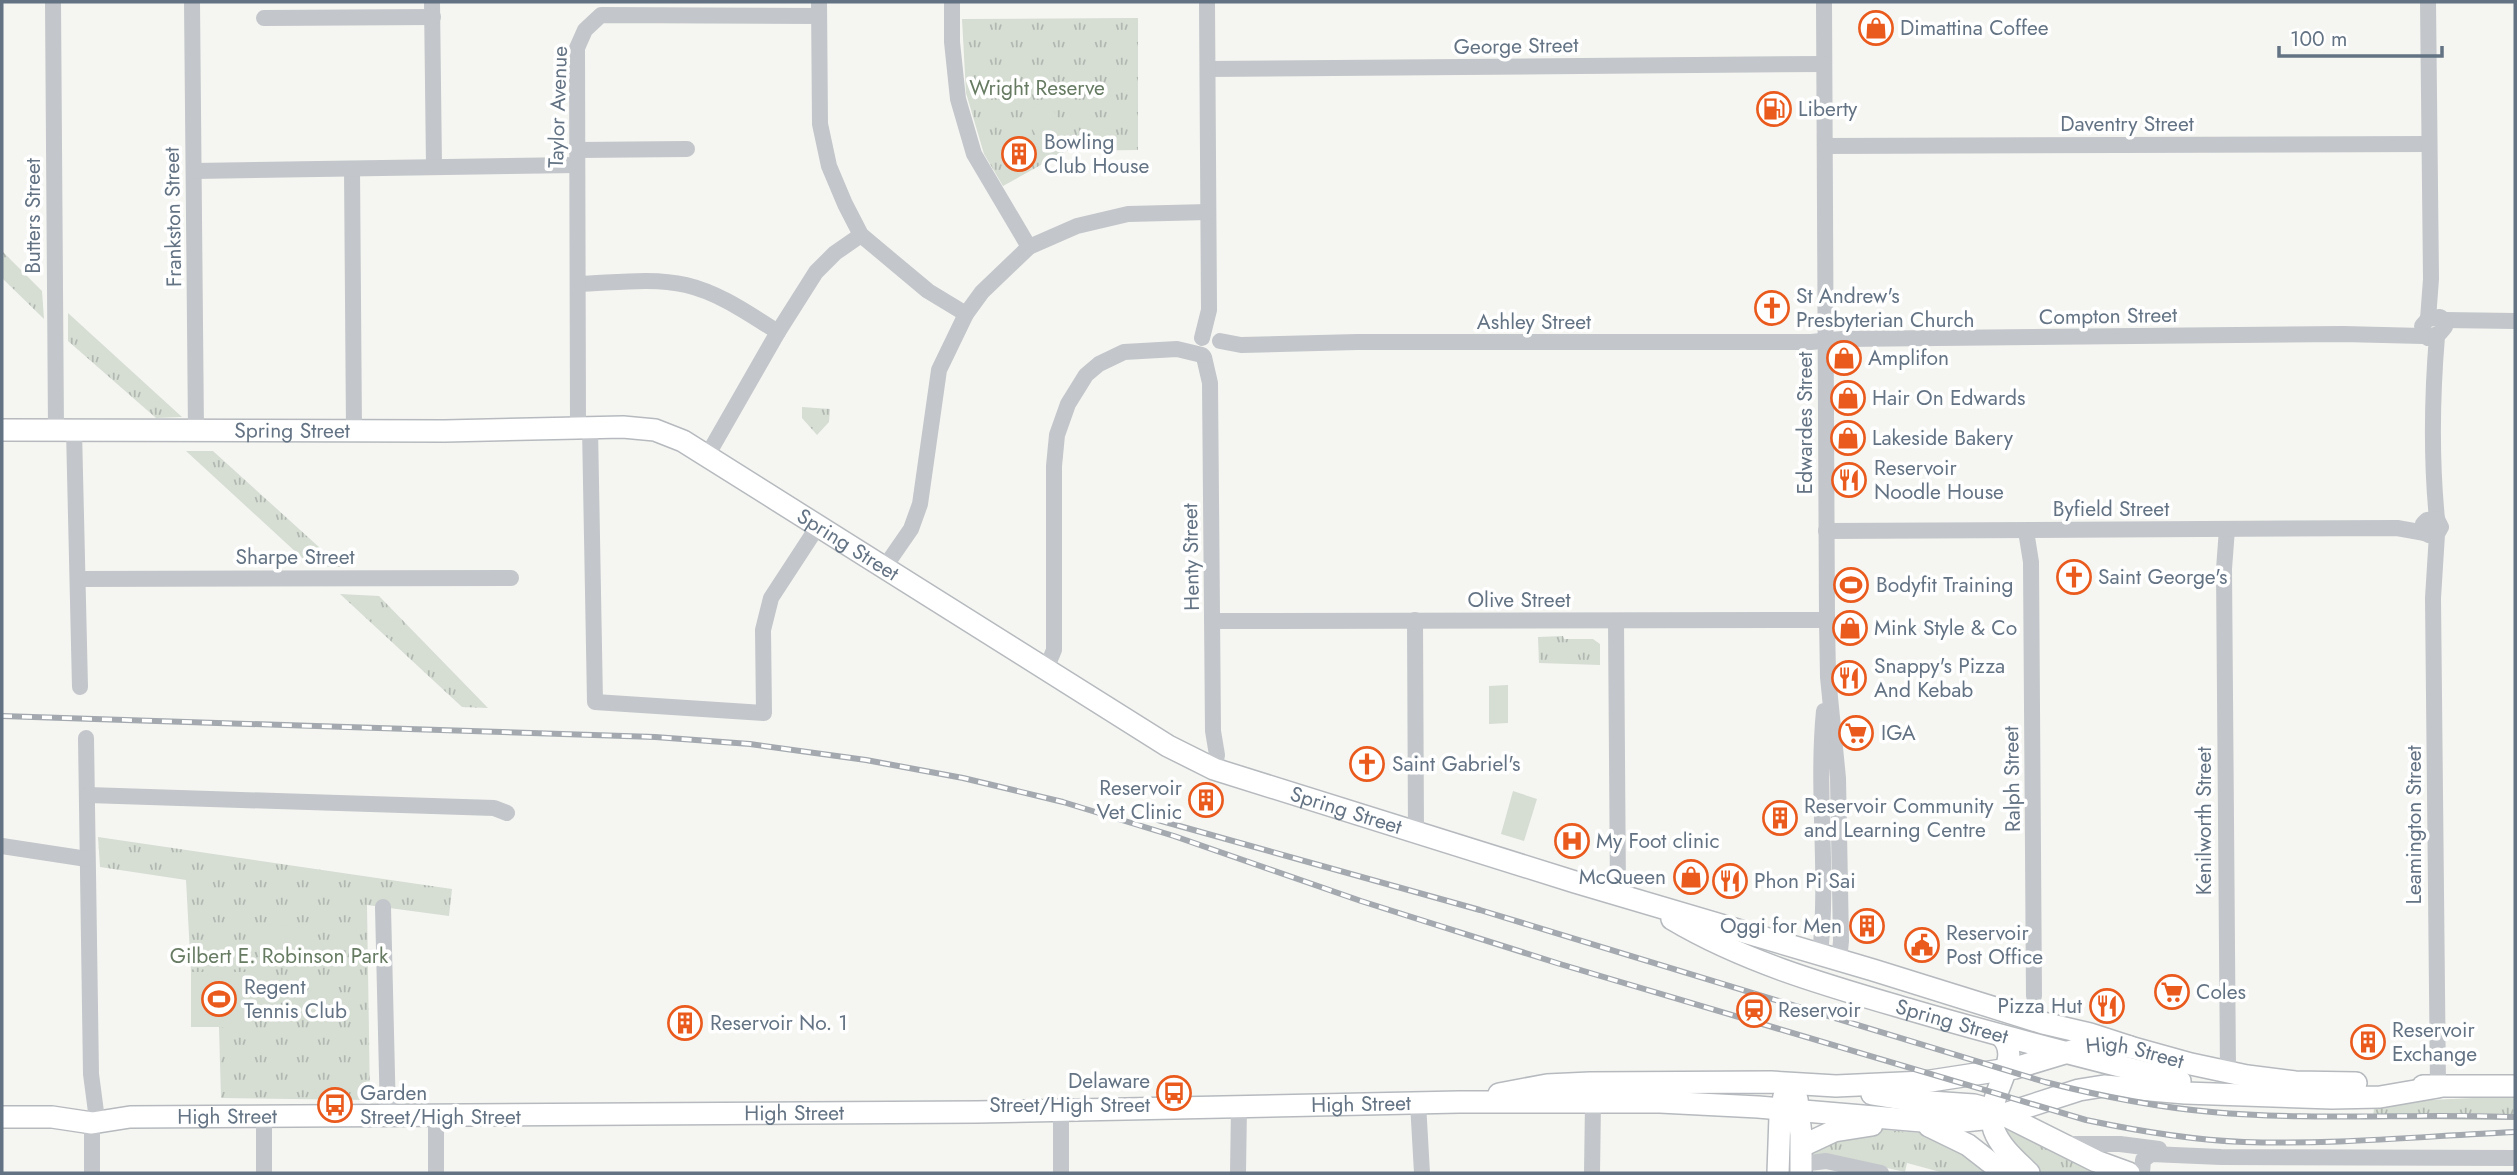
<svg xmlns="http://www.w3.org/2000/svg" width="2517" height="1175" viewBox="0 0 2517 1175" font-family="Jost,sans-serif">
<style>
.grass{fill:url(#grass-tufts)}
.pitch{fill:#d6ddd3}
.lines{fill:none;stroke-linecap:round;stroke-linejoin:round}
.major-casing{stroke:#b6babe;stroke-width:24}
.minor{stroke:#c3c6ca;stroke-width:16}
.major{stroke:#fff;stroke-width:21}
.rail-casing{stroke:#a3a9af;stroke-width:6}
.rail{stroke:#fff;stroke-width:3.5;stroke-dasharray:10;stroke-linecap:butt}
.labels{text-anchor:middle;stroke-width:7;stroke-linejoin:round;paint-order:stroke}
.poi-label{font-size:21px;fill:#637384;stroke:#fff;text-anchor:start}
.street-label{font-size:21px;fill:#637384;stroke:#fff}
.park-label{font-size:21px;fill:#667b62;stroke:#fff}
</style>
<defs>
<pattern id="grass-tufts" width="24" height="20" patternUnits="userSpaceOnUse" patternTransform="scale(1.75)"><rect width="24" height="20" fill="#d6ddd3"/><path d="M3 7l-1-3M5 7V3M7 7l1-3M15 17l-1-3M17 17v-4M19 17l1-3" fill="none" stroke="#b1b8b1"/></pattern>
</defs>
<rect width="100%" height="100%" fill="#f5f6f2"/>
<g class="grass">
<polygon points="1138,18 1138,150 1066,151 1003,186 984,154 966,93 962,19"/>
<polygon points="2,251 42,291 44,319 2,278"/>
<polygon points="68,313 182,417 156,418 68,341"/>
<polygon points="802,407 830,409 829,422 817,435 802,418"/>
<polygon points="186,451 213,451 341,567 311,566"/>
<polygon points="340,594 379,596 488,708 462,707"/>
<polygon points="1563,636 1564,639 1593,639 1600,644 1600,665 1539,663 1538,637"/>
<polygon points="98,837 452,889 449,916 367,905 370,1100 221,1098 219,1027 191,1027 191,972 186,880 100,867"/>
<polygon points="2515,1096 2515,1120 2390,1119 2373,1117 2374,1109 2388,1102"/>
<polygon points="2004,1122 2111,1173 2038,1173 2002,1130"/>
<polygon points="1874,1129 1932,1134 1993,1173 1944,1173 1907,1163 1905,1172 1860,1162 1809,1157 1810,1147"/>
</g>
<g class="pitch">
<polygon points="1047,99 1074,146 1050,160 1023,113"/>
<polygon points="1508,685 1508,723 1489,724 1489,686"/>
<polygon points="1513,791 1537,799 1524,841 1501,834"/>
<polygon points="266,924 304,928 302,946 264,942"/>
<rect x="191" y="972" width="57" height="55"/>
</g>
<g class="lines">
<g class="major-casing">
<g id="major">
<path id="s1" d="M2 430 445 431 623 427 655 430 683 441 1168 746 1214 769 1575 882 1873 970 2043 1023 2090 1034 2130 1047"/>
<path id="s2" d="M1672 919C1746 963 1829 986 1911 1010 2000 1036 2090 1059 2180 1081"/>
<path d="M2001 1036C2026 1059 1982 1096 1994 1130 2000 1147 2017 1161 2029 1173"/>
<polyline points="2423,1086 2515,1086"/>
<path id="s3" d="M1499 1094 1547 1085 1590 1083 1771 1082 1836 1086 1924 1082 2015 1068 2088 1046 2109 1044 2130 1047 2191 1064 2247 1076 2295 1082 2356 1083"/>
<polyline points="1872,1094 1915,1101 1974,1105 1996,1111 2096,1161 2129,1173"/>
<polyline points="1797,1099 1801,1135 1801,1173"/>
<path id="s4" d="M2 1117H52L92 1123 130 1117 977 1112 1459 1102H1660L1758 1107 1945 1123 1992 1118 2079 1090 2104 1086 2185 1093 2332 1098 2380 1097 2438 1087"/>
<polyline points="1929,1126 1968,1145 2004,1173"/>
<polyline points="1802,1146 1834,1131 1872,1125"/>
<polyline points="1778,1173 1780,1116 1784,1096"/>
</g>
</g>
<g class="minor">
<polyline points="53,2 56,430"/>
<polyline points="192,2 196,431"/>
<polyline points="432,2 434,167"/>
<polyline points="819,2 820,124 829,166 845,204 861,235 928,291 966,314"/>
<polyline points="952,2 952,42 958,99 974,154 1029,247"/>
<polyline points="1824,2 1827,620 1828,677 1838,778 1841,941 1839,960"/>
<polyline points="264,18 433,17"/>
<polyline points="1208,69 1824,64"/>
<polyline points="1825,146 2429,144"/>
<polyline points="577,150 687,149"/>
<polyline points="352,169 354,431"/>
<polyline points="194,171 577,165"/>
<path d="M578 284C613 283 652 277 686 285 720 293 749 314 778 332"/>
<polyline points="2428,319 2431,279 2428,2"/>
<polyline points="2444,320 2515,321"/>
<polyline points="2422,326 2428,319 2440,317 2444,320 2445,327 2440,333 2428,338"/>
<polyline points="1202,338 1209,310 1207,2"/>
<polyline points="1220,341 1241,345 1357,342 1811,342 1842,339 2343,334 2423,336"/>
<polyline points="1204,357 1210,383 1213,731 1217,755 1214,769"/>
<polyline points="578,427 577,48 585,30 601,15 819,16"/>
<polyline points="590,427 595,702 764,713 763,630 771,598 818,526"/>
<polyline points="74,430 80,687"/>
<polyline points="707,456 778,332 816,272 835,253 861,235"/>
<path d="M2437 519C2431 458 2432 397 2437 336"/>
<polyline points="2227,529 2224,569 2228,1072"/>
<polyline points="1826,531 2397,528 2425,533"/>
<polyline points="2026,531 2031,562 2034,996"/>
<polyline points="2437,534 2429,535 2425,533 2423,524 2427,520 2437,519 2441,527 2437,534 2433,598 2438,1087"/>
<polyline points="884,568 911,529 920,504 939,370 966,314 982,292 1029,247 1077,226 1128,214 1208,212"/>
<polyline points="79,579 511,578"/>
<polyline points="1415,620 1416,833"/>
<polyline points="1212,621 1827,620"/>
<polyline points="1616,621 1618,894"/>
<polyline points="1046,669 1054,650 1054,466 1057,435 1068,404 1086,375 1099,364 1124,352 1177,349 1202,355"/>
<polyline points="86,738 91,1074 96,1112"/>
<polyline points="88,795 494,808 507,813"/>
<polyline points="2,846 87,859"/>
<polyline points="383,907 388,1116"/>
<path d="M1820 954C1829 874 1816 792 1824 711"/>
<polyline points="1418,1103 1422,1173"/>
<polyline points="436,1115 436,1173"/>
<polyline points="2066,1144 2120,1144 2159,1149"/>
<polyline points="92,1173 92,1123"/>
<polyline points="264,1173 264,1116"/>
<polyline points="1061,1173 1061,1110"/>
<polyline points="1238,1173 1239,1106"/>
<polyline points="1592,1173 1593,1102"/>
<polyline points="1801,1173 1809,1163 1826,1161 1881,1173"/>
<polyline points="2142,1173 2143,1160 2151,1154 2221,1157 2515,1158"/>
</g>
<use href="#major" class="major"/>
<g class="rail-casing">
<g id="rail">
<path d="M2 716 655 737 750 744 866 760 963 778 1063 802 1174 836 1361 901 1560 964 2086 1120C2138 1131 2191 1140 2244 1142 2334 1145 2425 1136 2515 1132"/>
<path d="M1158 820 1480 910 2045 1082C2100 1096 2155 1107 2212 1112 2313 1121 2414 1113 2515 1117"/>
</g>
</g>
<use href="#rail" class="rail"/>
</g>
<defs>
<g id="shop-ring" transform="scale(1.75)"><circle r="9.5" fill="#fff" stroke="#ea5a1d" stroke-width="1.5"/><path d="M-5-2.5h2.3a2.7 3.5 0 0 1 5.4 0H5L5.5 6h-11ZM-1.5-2.5h3a1.5 2.3 0 0 0-3 0Z" fill="#ea5a1d"/></g>
<g id="fuel-ring" transform="scale(1.75)"><circle r="9.5" fill="#fff" stroke="#ea5a1d" stroke-width="1.5"/><path d="M-5.5-6h7V0h2V4h1.3V-2.5L3-4.5l.8-.8L6-3V5H2.5V1h-1V6h-7ZM-4.2-4.7v3.2H.2V-4.7Z" fill="#ea5a1d"/></g>
<g id="building-ring" transform="scale(1.75)"><circle r="9.5" fill="#fff" stroke="#ea5a1d" stroke-width="1.5"/><path d="M-4-6H4V6H1V3H-1V6H-4ZM-2.5-4.3h1.7v1.8h-1.7ZM.8-4.3h1.7v1.8H.8ZM-2.5-1h1.7V.8h-1.7ZM.8-1h1.7V.8H.8Z" fill="#ea5a1d"/></g>
<g id="church-ring" transform="scale(1.75)"><circle r="9.5" fill="#fff" stroke="#ea5a1d" stroke-width="1.5"/><path d="M-1.2-6h2.4v3.5h3.3v2.4h-3.3V6h-2.4V-.1h-3.3v-2.4h3.3Z" fill="#ea5a1d"/></g>
<g id="restaurant-ring" transform="scale(1.75)"><circle r="9.5" fill="#fff" stroke="#ea5a1d" stroke-width="1.5"/><path d="M-5-6h1v4h1v-4h1v4h1v-4h1v5L-1.5 .5V6h-2V.5L-5-1ZM5-6V6H3V1.5H1.5Q1.5-4 5-6Z" fill="#ea5a1d"/></g>
<g id="stadium-ring" transform="scale(1.75)"><circle r="9.5" fill="#fff" stroke="#ea5a1d" stroke-width="1.5"/><path d="M0-5a6.5 5 0 1 0 0 10a6.5 5 0 1 0 0-10ZM-3.5-1.8h7v3.6h-7Z" fill="#ea5a1d"/></g>
<g id="supermarket-ring" transform="scale(1.75)"><circle r="9.5" fill="#fff" stroke="#ea5a1d" stroke-width="1.5"/><path d="M-6-5.5h2.5l.6 2H6L4.5 2H-2.5L-4.4-4H-6ZM-1.5 3.2a1.3 1.3 0 1 0 .1 0ZM3 3.2a1.3 1.3 0 1 0 .1 0Z" fill="#ea5a1d"/></g>
<g id="hospital-ring" transform="scale(1.75)"><circle r="9.5" fill="#fff" stroke="#ea5a1d" stroke-width="1.5"/><path d="M-5-5h3v3.5h4V-5h3V5h-3V1.5h-4V5h-3Z" fill="#ea5a1d"/></g>
<g id="civic-ring" transform="scale(1.75)"><circle r="9.5" fill="#fff" stroke="#ea5a1d" stroke-width="1.5"/><path d="M-.6-6.5H3V-4.5H.6V-3L4-1V1h2V6H-6V1h2V-1L-.6-3ZM-1.2 2.5V6h2.4V2.5Z" fill="#ea5a1d"/></g>
<g id="station-ring" transform="scale(1.75)"><circle r="9.5" fill="#fff" stroke="#ea5a1d" stroke-width="1.5"/><path d="M-3-6H3Q5-6 5-4V2Q5 4 3 4L4.5 6H3L1.5 4h-3L-3 6H-4.5L-3 4Q-5 4-5 2V-4Q-5-6-3-6ZM-3.5-4v3h7v-3ZM-3.5 1v1.5H-2V1ZM2 1v1.5H3.5V1Z" fill="#ea5a1d"/></g>
<g id="bus-ring" transform="scale(1.75)"><circle r="9.5" fill="#fff" stroke="#ea5a1d" stroke-width="1.5"/><path d="M-5-6H5V4H4V6H2V4H-2V6H-4V4H-5ZM-3.5-4V0h7V-4ZM-3.5 1.2v1.5H-2V1.2ZM2 1.2v1.5H3.5V1.2Z" fill="#ea5a1d"/></g>
</defs>
<g fill-rule="evenodd">
<use href="#shop-ring" x="1876" y="28"/>
<use href="#fuel-ring" x="1774" y="109"/>
<use href="#building-ring" x="1019" y="154"/>
<use href="#church-ring" x="1772" y="308"/>
<use href="#shop-ring" x="1844" y="358"/>
<use href="#shop-ring" x="1848" y="398"/>
<use href="#shop-ring" x="1848" y="438"/>
<use href="#restaurant-ring" x="1849" y="480"/>
<use href="#church-ring" x="2074" y="577"/>
<use href="#stadium-ring" x="1851" y="585"/>
<use href="#shop-ring" x="1850" y="628"/>
<use href="#restaurant-ring" x="1849" y="678"/>
<use href="#supermarket-ring" x="1856" y="733"/>
<use href="#church-ring" x="1367" y="764"/>
<use href="#building-ring" x="1206" y="800"/>
<use href="#building-ring" x="1780" y="818"/>
<use href="#hospital-ring" x="1572" y="841"/>
<use href="#shop-ring" x="1691" y="877"/>
<use href="#restaurant-ring" x="1730" y="881"/>
<use href="#building-ring" x="1867" y="926"/>
<use href="#civic-ring" x="1922" y="945"/>
<use href="#supermarket-ring" x="2172" y="992"/>
<use href="#stadium-ring" x="219" y="999"/>
<use href="#restaurant-ring" x="2107" y="1006"/>
<use href="#station-ring" x="1754" y="1010"/>
<use href="#building-ring" x="685" y="1023"/>
<use href="#building-ring" x="2368" y="1042"/>
<use href="#bus-ring" x="1174" y="1093"/>
<use href="#bus-ring" x="335" y="1105"/>
</g>
<g class="labels">
<g class="poi-label">
<text x="1900" y="35">Dimattina Coffee</text>
<text x="1798" y="116">Liberty</text>
<text x="1044" y="149">Bowling<tspan x="1044" dy="24">Club House</tspan></text>
<text x="1796" y="303">St Andrew's<tspan x="1796" dy="24">Presbyterian Church</tspan></text>
<text x="1868" y="365">Amplifon</text>
<text x="1872" y="405">Hair On Edwards</text>
<text x="1872" y="445">Lakeside Bakery</text>
<text x="1874" y="475">Reservoir<tspan x="1874" dy="24">Noodle House</tspan></text>
<text x="2098" y="584">Saint George's</text>
<text x="1876" y="592">Bodyfit Training</text>
<text x="1874" y="635">Mink Style &amp; Co</text>
<text x="1874" y="673">Snappy's Pizza<tspan x="1874" dy="24">And Kebab</tspan></text>
<text x="1881" y="740">IGA</text>
<text x="1392" y="771">Saint Gabriel's</text>
<text x="1182" y="795" text-anchor="end">Reservoir<tspan x="1182" dy="24">Vet Clinic</tspan></text>
<text x="1804" y="813">Reservoir Community<tspan x="1804" dy="24">and Learning Centre</tspan></text>
<text x="1596" y="848">My Foot clinic</text>
<text x="1666" y="884" text-anchor="end">McQueen</text>
<text x="1754" y="888">Phon Pi Sai</text>
<text x="1842" y="933" text-anchor="end">Oggi for Men</text>
<text x="1946" y="940">Reservoir<tspan x="1946" dy="24">Post Office</tspan></text>
<text x="244" y="994">Regent<tspan x="244" dy="24">Tennis Club</tspan></text>
<text x="2196" y="999">Coles</text>
<text x="2082" y="1013" text-anchor="end">Pizza Hut</text>
<text x="1778" y="1017">Reservoir</text>
<text x="710" y="1030">Reservoir No. 1</text>
<text x="2392" y="1037">Reservoir<tspan x="2392" dy="24">Exchange</tspan></text>
<text x="1150" y="1088" text-anchor="end">Delaware<tspan x="1150" dy="24">Street/High Street</tspan></text>
<text x="360" y="1100">Garden<tspan x="360" dy="24">Street/High Street</tspan></text>
</g>
<g class="street-label">
<text transform="translate(1516 46) rotate(-1)" y="7">George Street</text>
<text transform="translate(558 107) rotate(-88)" y="7">Taylor Avenue</text>
<text x="2127" y="131">Daventry Street</text>
<text transform="translate(33 216) rotate(-90)" y="7">Butters Street</text>
<text transform="translate(173 217) rotate(-91)" y="7">Frankston Street</text>
<text transform="translate(2108 316) rotate(-1)" y="7">Compton Street</text>
<text x="1534" y="329">Ashley Street</text>
<text transform="translate(1805 423) rotate(-90)" y="7">Edwardes Street</text>
<text dy="7" stroke="none"><textPath href="#s1" startOffset="290">Spring Street</textPath></text>
<text x="2111" y="516">Byfield Street</text>
<text dy="7" stroke="none"><textPath href="#s1" startOffset="878">Spring Street</textPath></text>
<text x="295" y="564">Sharpe Street</text>
<text transform="translate(1191 557) rotate(-91)" y="7">Henty Street</text>
<text x="1519" y="607">Olive Street</text>
<text transform="translate(2012 779) rotate(-91)" y="7">Ralph Street</text>
<text dy="7" stroke="none"><textPath href="#s1" startOffset="1446">Spring Street</textPath></text>
<text transform="translate(2204 821) rotate(-90)" y="7">Kenilworth Street</text>
<text transform="translate(2414 825) rotate(-90)" y="7">Leamington Street</text>
<text dy="7" stroke="none"><textPath href="#s2" startOffset="299">Spring Street</textPath></text>
<text dy="7" stroke="none"><textPath href="#s3" startOffset="642">High Street</textPath></text>
<text dy="7" stroke="none"><textPath href="#s4" startOffset="1360">High Street</textPath></text>
<text dy="7" stroke="none"><textPath href="#s4" startOffset="793">High Street</textPath></text>
<text dy="7" stroke="none"><textPath href="#s4" startOffset="226">High Street</textPath></text>
</g>
<g class="park-label">
<text x="1037" y="95">Wright Reserve</text>
<text x="279" y="963">Gilbert E. Robinson Park</text>
</g>
</g>
<rect width="2517" height="1175" fill="none" stroke="#637384" stroke-width="7"/>
<path d="M2279 46v10h163v-10" fill="none" stroke="#637384" stroke-width="3.5"/>
<text x="2290" y="46" font-size="21" fill="#637384" stroke="#ffffff" stroke-width="5" paint-order="stroke">100 m</text>
</svg>
